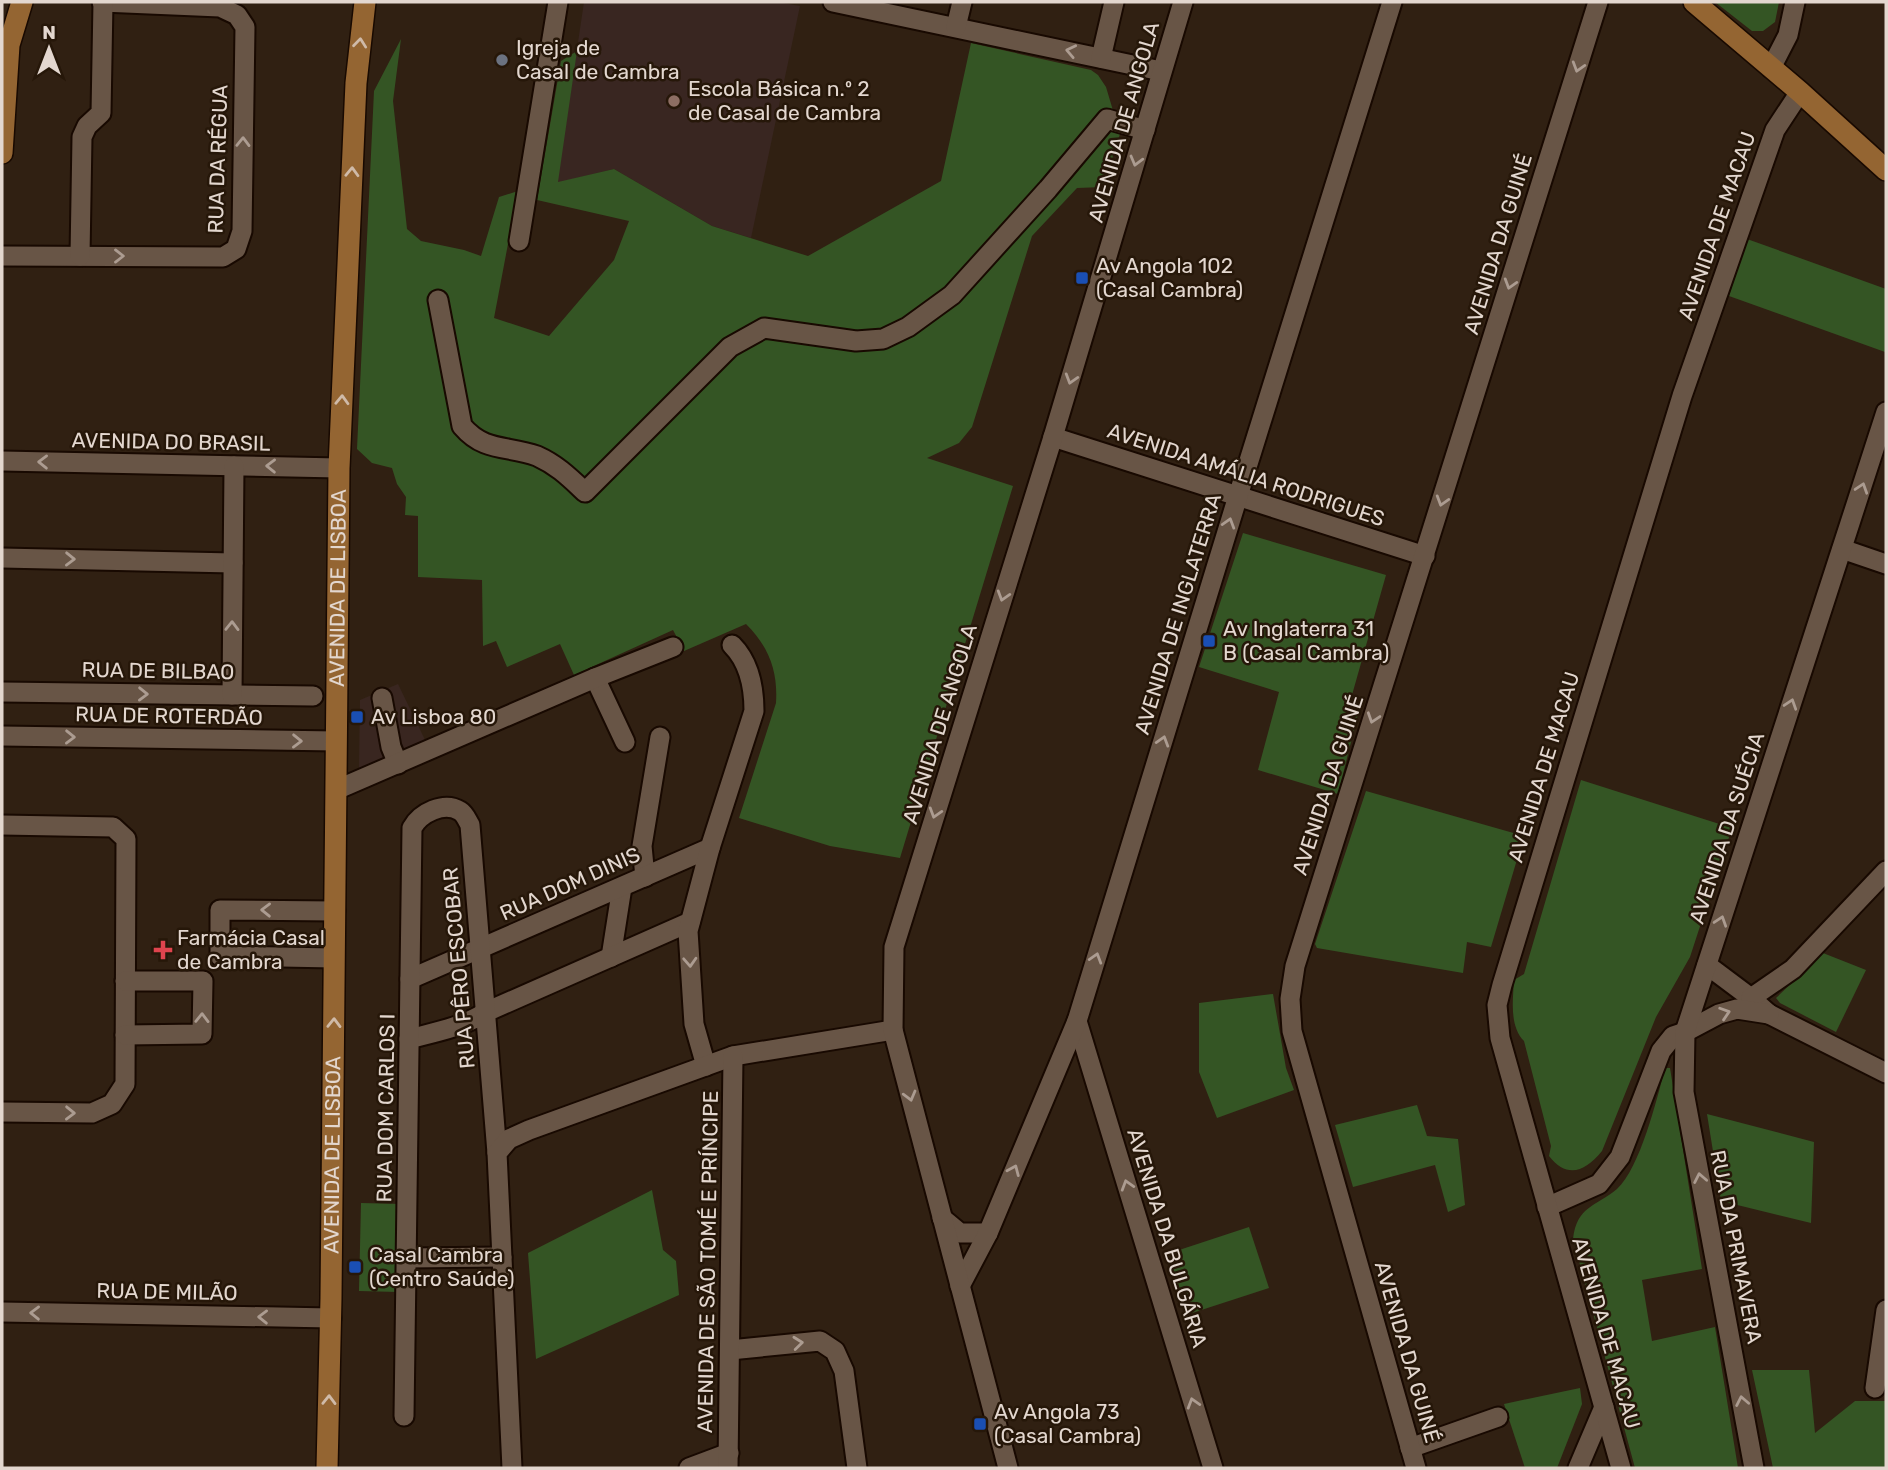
<svg xmlns="http://www.w3.org/2000/svg" width="1888" height="1470" viewBox="0 0 1888 1470" font-family="Rubik,sans-serif">
<style>
.commercial{fill:#392620}
.education{fill:#392621}
.green{fill:#345524}
.lines{fill:none;stroke-linecap:round;stroke-linejoin:round}
.street-casing{stroke:#180901;stroke-width:23}
.secondary-casing{stroke:#180901;stroke-width:24}
.street{stroke:#685546;stroke-width:19}
.secondary{stroke:#946532;stroke-width:21}
.oneway{stroke:#cfbaa8}
.oneway2{stroke:#ac9c91}
.worship-dot{fill:#6b7280;stroke:#261709;stroke-width:2.5}
.education-dot{fill:#8d6e63;stroke:#261709;stroke-width:2.5}
.transit-dot{fill:#1a4fb4;stroke:#261709;stroke-width:2.5}
.health-dot{fill:#e0444e;stroke:#261709;stroke-width:2.5}
.labels{text-anchor:middle;stroke-width:5;stroke-linejoin:round;paint-order:stroke}
.poi-label{font-size:21px;fill:#e3d7cf;stroke:#261709;text-anchor:start}
.street-label{font-size:21px;fill:#e3d7cf;stroke:#261709}
</style>
<rect width="100%" height="100%" fill="#302012"/>
<polygon class="commercial" points="398,684 425,740 359,770 360,700"/>
<polygon class="education" points="584,2 778,2 800,6 751,238 712,226 614,169 557,183"/>
<g class="green">
<polygon points="1715,2 1779,2 1775,22 1763,31 1752,31"/>
<path d="M401 39 393 101 407 229 421 241 464 250 481 256 499 197 518 191 494 318 549 336 614 260 629 221 537 200 561 61 577 51 558 182 614 169 712 226 808 256 941 181 971 43 1091 70 1098 75 1106 87 1120 134 1103 187 1077 188 1032 236 972 427 959 443 927 458 1013 486 900 858 830 846 739 818 776 703C778 671 769 647 746 624L684 651 673 630 574 675 560 644 507 667 496 641 483 646 482 580 418 577V516L405 515 406 497 397 484 392 468 372 463 357 449 374 91Z"/>
<polygon points="1747,239 1886,289 1885,352 1729,296"/>
<polygon points="1243,533 1386,575 1350,702 1358,714 1338,794 1258,770 1279,692 1199,667"/>
<path d="M1581 780 1732 828 1690 957 1656 1017 1602 1151C1585 1172 1567 1179 1549 1156L1551 1146 1524 1041C1509 1026 1513 999 1514 980L1524 974Z"/>
<polygon points="1366,791 1524,836 1491,947 1467,942 1463,973 1317,948 1315,944"/>
<polygon points="1823,953 1866,970 1836,1032 1780,1003 1776,998"/>
<polygon points="1273,994 1286,1068 1294,1090 1217,1118 1199,1072 1199,1003"/>
<path d="M1665 1068H1670L1702 1269 1642 1280 1652 1341 1715 1327 1738 1468H1635L1573 1239C1577 1206 1595 1207 1617 1189 1640 1168 1657 1099 1665 1068Z"/>
<polygon points="1417,1105 1427,1136 1458,1139 1465,1205 1448,1212 1435,1165 1353,1187 1335,1125"/>
<polygon points="1707,1114 1814,1142 1811,1223 1721,1201"/>
<polygon points="652,1190 663,1250 676,1261 679,1295 536,1359 528,1253"/>
<polygon points="361,1203 401,1204 398,1292 359,1291"/>
<polygon points="1249,1227 1269,1288 1186,1315 1167,1254"/>
<polygon points="1752,1370 1809,1370 1815,1433 1855,1401 1886,1401 1886,1468 1773,1468"/>
<polygon points="1580,1388 1582,1404 1557,1468 1525,1468 1504,1404"/>
</g>
<g class="lines">
<g class="street-casing">
<g id="street">
<polyline points="833,2 1161,71"/>
<polyline points="956,27 962,2"/>
<polyline points="1101,58 1114,2"/>
<polyline points="1771,68 1788,35 1795,2"/>
<polyline points="519,241 558,2"/>
<polyline points="2,256 223,257 236,249 242,231 245,27 237,15 220,7 102,2"/>
<polyline points="80,256 82,137 87,126 101,113 103,2"/>
<path d="M438 300 462 426C485 453 508 445 537 456 557 465 569 477 585 492L730 347 764 328 856 341 883 339 908 327 952 295 1048 189 1107 119 1145 130"/>
<polyline points="1053,437 1425,556"/>
<polyline points="2,461 339,468"/>
<polyline points="1842,549 1886,564"/>
<polyline points="2,558 233,563"/>
<polyline points="595,678 625,742"/>
<polyline points="2,692 313,696"/>
<polyline points="232,695 234,466"/>
<polyline points="382,698 391,747 398,764"/>
<polyline points="2,736 336,741"/>
<polyline points="336,790 595,678 673,647"/>
<polyline points="2,825 113,827 126,839 125,1084 112,1104 92,1113 2,1112"/>
<polyline points="645,877 642,846 660,737"/>
<polyline points="611,957 622,887"/>
<polyline points="334,958 220,956 220,910 335,911"/>
<polyline points="1707,965 1751,998 1769,1014 1886,1073"/>
<polyline points="410,979 710,848"/>
<polyline points="1751,998 1793,969 1886,871"/>
<polyline points="1077,1021 1213,1468"/>
<polyline points="125,1035 202,1034 203,981 125,981"/>
<path d="M409 1039C436 1032 463 1027 486 1012L690 922"/>
<path d="M706 1066 694 1024 688 931 710 848 754 711C754 687 750 663 732 645"/>
<polyline points="1547,1207 1599,1184 1620,1157 1661,1051 1673,1036 1685,1032 1719,1014 1737,1009 1769,1014"/>
<polyline points="942,1218 960,1233 988,1233"/>
<polyline points="407,1258 502,1257"/>
<polyline points="960,1286 988,1233 1077,1021 1238,496 1392,2"/>
<polyline points="2,1312 331,1318"/>
<polyline points="730,1350 820,1341 835,1351 844,1371 857,1468"/>
<polyline points="1875,1388 1886,1310"/>
<path d="M404 1416 412 828C420 813 444 801 460 811 465 814 467 820 470 825L497 1153"/>
<polyline points="1410,1448 1498,1417"/>
<polyline points="512,1468 497,1153 509,1139 529,1130 733,1056 893,1030"/>
<polyline points="689,1468 729,1453"/>
<polyline points="728,1468 733,1056"/>
<polyline points="1008,1468 893,1030 894,947 1053,437 1183,2"/>
<polyline points="1416,1468 1292,1031 1290,999 1295,966 1598,2"/>
<polyline points="1578,1468 1604,1407"/>
<polyline points="1621,1468 1500,1038 1497,1005 1502,985 1682,396 1775,130 1800,92"/>
<polyline points="1754,1468 1684,1092 1685,1032 1886,412"/>
</g>
</g>
<g class="secondary-casing">
<g id="secondary">
<polyline points="1694,2 1800,92 1886,170"/>
<polyline points="2,153 9,45 22,2"/>
<path id="s1" d="M327 1468 331 1298 339 468 356 83 365 2"/>
</g>
</g>
<use href="#street" class="street"/>
<use href="#secondary" class="secondary"/>
</g>
<defs><path id="oneway-chevron" d="M-2-3.5L2.5 0L-2 3.5" fill="none" stroke-width="1.6" stroke-linecap="round" stroke-linejoin="round" transform="scale(1.75)"/></defs>
<g class="oneway">
<use href="#oneway-chevron" transform="translate(360 43) rotate(-84)"/>
<use href="#oneway-chevron" transform="translate(352 172) rotate(-88)"/>
<use href="#oneway-chevron" transform="translate(342 400) rotate(-88)"/>
<use href="#oneway-chevron" transform="translate(334 1023) rotate(-89)"/>
<use href="#oneway-chevron" transform="translate(329 1400) rotate(-89)"/>
</g>
<g class="oneway2">
<use href="#oneway-chevron" transform="translate(1071 51) rotate(-168)"/>
<use href="#oneway-chevron" transform="translate(1578 67) rotate(107)"/>
<use href="#oneway-chevron" transform="translate(243 142) rotate(-89)"/>
<use href="#oneway-chevron" transform="translate(1136 161) rotate(105)"/>
<use href="#oneway-chevron" transform="translate(119 256)"/>
<use href="#oneway-chevron" transform="translate(1510 284) rotate(107)"/>
<use href="#oneway-chevron" transform="translate(1071 379) rotate(107)"/>
<use href="#oneway-chevron" transform="translate(43 462) rotate(-179)"/>
<use href="#oneway-chevron" transform="translate(271 466) rotate(-179)"/>
<use href="#oneway-chevron" transform="translate(1862 488) rotate(-72)"/>
<use href="#oneway-chevron" transform="translate(1442 501) rotate(107)"/>
<use href="#oneway-chevron" transform="translate(1229 523) rotate(-73)"/>
<use href="#oneway-chevron" transform="translate(70 559) rotate(1)"/>
<use href="#oneway-chevron" transform="translate(1003 596) rotate(107)"/>
<use href="#oneway-chevron" transform="translate(232 626) rotate(-89)"/>
<use href="#oneway-chevron" transform="translate(143 694) rotate(1)"/>
<use href="#oneway-chevron" transform="translate(1791 704) rotate(-72)"/>
<use href="#oneway-chevron" transform="translate(1373 718) rotate(108)"/>
<use href="#oneway-chevron" transform="translate(70 737) rotate(1)"/>
<use href="#oneway-chevron" transform="translate(297 741) rotate(1)"/>
<use href="#oneway-chevron" transform="translate(1163 741) rotate(-73)"/>
<use href="#oneway-chevron" transform="translate(935 813) rotate(107)"/>
<use href="#oneway-chevron" transform="translate(266 910) rotate(-179)"/>
<use href="#oneway-chevron" transform="translate(1721 921) rotate(-72)"/>
<use href="#oneway-chevron" transform="translate(1096 958) rotate(-73)"/>
<use href="#oneway-chevron" transform="translate(690 962) rotate(87)"/>
<use href="#oneway-chevron" transform="translate(1725 1013) rotate(-18)"/>
<use href="#oneway-chevron" transform="translate(202 1018) rotate(-89)"/>
<use href="#oneway-chevron" transform="translate(910 1096) rotate(75)"/>
<use href="#oneway-chevron" transform="translate(70 1113) rotate(1)"/>
<use href="#oneway-chevron" transform="translate(1014 1170) rotate(-67)"/>
<use href="#oneway-chevron" transform="translate(1700 1178) rotate(-101)"/>
<use href="#oneway-chevron" transform="translate(1127 1185) rotate(-107)"/>
<use href="#oneway-chevron" transform="translate(35 1313) rotate(-179)"/>
<use href="#oneway-chevron" transform="translate(263 1317) rotate(-179)"/>
<use href="#oneway-chevron" transform="translate(798 1343) rotate(-6)"/>
<use href="#oneway-chevron" transform="translate(1742 1401) rotate(-101)"/>
<use href="#oneway-chevron" transform="translate(1193 1403) rotate(-107)"/>
</g>
<circle class="worship-dot" cx="502" cy="60" r="7"/>
<circle class="education-dot" cx="674" cy="101" r="7"/>
<g class="transit-dot">
<rect x="1075" y="271" width="14" height="14" rx="3.5"/>
<rect x="1202" y="634" width="14" height="14" rx="3.5"/>
<rect x="350" y="710" width="14" height="14" rx="3.5"/>
<rect x="348" y="1260" width="14" height="14" rx="3.5"/>
<rect x="973" y="1417" width="14" height="14" rx="3.5"/>
</g>
<path class="health-dot" d="M159.5 939.5h7v7h7v7h-7v7h-7v-7h-7v-7h7z"/>
<g class="labels">
<g class="poi-label">
<text x="516" y="55">Igreja de<tspan x="516" dy="24">Casal de Cambra</tspan></text>
<text x="688" y="96">Escola Básica n.º 2<tspan x="688" dy="24">de Casal de Cambra</tspan></text>
<text x="1096" y="273">Av Angola 102<tspan x="1096" dy="24">(Casal Cambra)</tspan></text>
<text x="1223" y="636">Av Inglaterra 31<tspan x="1223" dy="24">B (Casal Cambra)</tspan></text>
<text x="371" y="724">Av Lisboa 80</text>
<text x="177" y="945">Farmácia Casal<tspan x="177" dy="24">de Cambra</tspan></text>
<text x="369" y="1262">Casal Cambra<tspan x="369" dy="24">(Centro Saúde)</tspan></text>
<text x="994" y="1419">Av Angola 73<tspan x="994" dy="24">(Casal Cambra)</tspan></text>
</g>
<g class="street-label">
<text transform="translate(1124 122) rotate(-74)" y="7">AVENIDA DE ANGOLA</text>
<text transform="translate(218 159) rotate(-88)" y="7">RUA DA RÉGUA</text>
<text transform="translate(1717 226) rotate(-71)" y="7">AVENIDA DE MACAU</text>
<text transform="translate(1498 244) rotate(-73)" y="7">AVENIDA DA GUINÉ</text>
<text transform="translate(171 442) rotate(1)" y="7">AVENIDA DO BRASIL</text>
<text transform="translate(1246 475) rotate(18)" y="7">AVENIDA AMÁLIA RODRIGUES</text>
<text dy="7" stroke="none"><textPath href="#s1" startOffset="880">AVENIDA DE LISBOA</textPath></text>
<text transform="translate(1178 614) rotate(-73)" y="7">AVENIDA DE INGLATERRA</text>
<text transform="translate(158 671) rotate(1)" y="7">RUA DE BILBAO</text>
<text transform="translate(169 716) rotate(1)" y="7">RUA DE ROTERDÃO</text>
<text transform="translate(940 724) rotate(-73)" y="7">AVENIDA DE ANGOLA</text>
<text transform="translate(1544 767) rotate(-73)" y="7">AVENIDA DE MACAU</text>
<text transform="translate(1328 785) rotate(-72)" y="7">AVENIDA DA GUINÉ</text>
<text transform="translate(1727 828) rotate(-72)" y="7">AVENIDA DA SUÉCIA</text>
<text transform="translate(570 884) rotate(-24)" y="7">RUA DOM DINIS</text>
<text transform="translate(459 968) rotate(-95)" y="7">RUA PÊRO ESCOBAR</text>
<text transform="translate(386 1108) rotate(-89)" y="7">RUA DOM CARLOS I</text>
<text dy="7" stroke="none"><textPath href="#s1" startOffset="313">AVENIDA DE LISBOA</textPath></text>
<text transform="translate(1167 1238) rotate(73)" y="7">AVENIDA DA BULGÁRIA</text>
<text transform="translate(1736 1247) rotate(79)" y="7">RUA DA PRIMAVERA</text>
<text transform="translate(708 1262) rotate(-89)" y="7">AVENIDA DE SÃO TOMÉ E PRÍNCIPE</text>
<text transform="translate(167 1292) rotate(1)" y="7">RUA DE MILÃO</text>
<text transform="translate(1606 1333) rotate(74)" y="7">AVENIDA DE MACAU</text>
<text transform="translate(1407 1352) rotate(74)" y="7">AVENIDA DA GUINÉ</text>
</g>
</g>
<rect width="1888" height="1470" fill="none" stroke="#e3d7cf" stroke-width="7"/>
<g transform="translate(49 49)" stroke="#261709" stroke-width="5" paint-order="stroke">
<path d="M0-5L12 26L0 18L-12 26Z" fill="#e3d7cf"/>
<text y="-10" font-size="19" font-weight="bold" text-anchor="middle" fill="#e3d7cf">N</text>
</g>
</svg>
